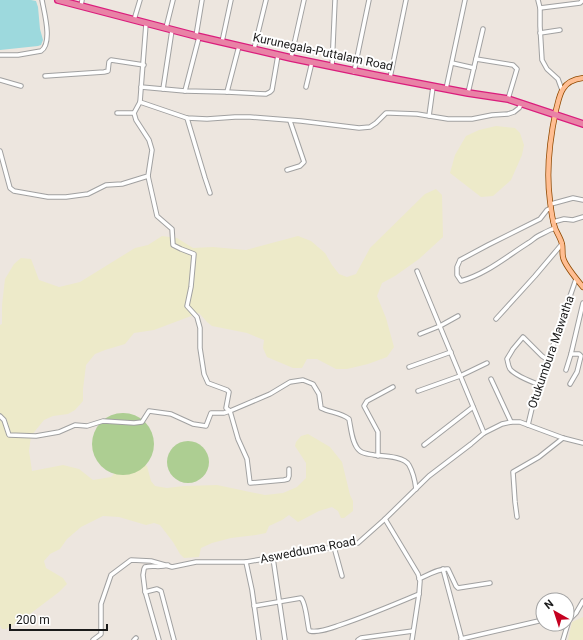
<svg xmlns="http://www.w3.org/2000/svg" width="583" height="640" viewBox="0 0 583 640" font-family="Roboto,sans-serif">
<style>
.farmland{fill:#edeac9}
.forest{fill:#adce92}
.water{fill:#9dd9dd}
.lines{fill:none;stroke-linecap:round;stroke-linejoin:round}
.minor-casing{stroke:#a1a1a1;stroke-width:5.5}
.major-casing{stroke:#914900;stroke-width:6}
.highway-casing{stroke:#da1d7c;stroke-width:8}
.minor{stroke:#fff;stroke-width:3.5}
.major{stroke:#ffbe92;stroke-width:4.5}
.highway{stroke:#e982a6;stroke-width:5.5}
.labels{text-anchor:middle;stroke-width:4;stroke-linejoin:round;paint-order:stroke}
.street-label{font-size:12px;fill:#1a1a1a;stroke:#fff}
</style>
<rect width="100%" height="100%" fill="#ede6df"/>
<g class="farmland">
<polygon points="496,126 515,128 520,133 524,145 522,155 511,180 493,196 481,197 450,173 455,155 466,136 479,130"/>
<polygon points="436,189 442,195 443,237 419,259 395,276 382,283 377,296 386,318 394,347 387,357 368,364 347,369 336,369 317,359 307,359 302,368 293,368 267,357 263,348 264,340 247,333 212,326 207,322 199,313 154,330 134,333 125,344 105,350 95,354 86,365 83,389 83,401 75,410 68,414 53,416 44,420 31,436 29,451 32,471 63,465 79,469 93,480 111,477 117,471 140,463 147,466 151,481 155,486 167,488 184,486 217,485 265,495 283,493 297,487 306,478 306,463 295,446 296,442 301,436 308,434 330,447 342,462 350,495 353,501 353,511 344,518 341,518 338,511 332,507 319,511 298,522 289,515 282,520 269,526 266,533 256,535 231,538 212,543 201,548 199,557 184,558 180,554 173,542 160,525 154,523 146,525 119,517 103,516 81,527 67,539 60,549 50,554 44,561 46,568 63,578 67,584 59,592 26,617 6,629 2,629 0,626 0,325 2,324 2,305 5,279 14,264 21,258 31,259 39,280 59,287 80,282 135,248 148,245 162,236 177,238 193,248 213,247 246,250 298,236 311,241 325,253 332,265 339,274 347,277 356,274 370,248 425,194"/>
<polygon points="583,617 583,640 568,640 572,622"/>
</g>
<g class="forest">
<circle cx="123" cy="444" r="31"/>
<circle cx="188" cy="462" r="21"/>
</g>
<polygon class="water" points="0,0 31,0 36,1 38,7 40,29 43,40 41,45 38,46 0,50"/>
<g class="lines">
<g class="minor-casing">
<g id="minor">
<polyline points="538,0 540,8 540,26 542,60 547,69 558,79 562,90"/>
<polyline points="81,6 82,0"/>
<polyline points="540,8 580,3 583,0"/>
<polyline points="134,20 140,0"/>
<polyline points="166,28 173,0"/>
<polyline points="540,33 560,30"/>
<polyline points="196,36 202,0"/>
<polyline points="222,42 231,0"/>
<polyline points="254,49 266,0"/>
<path d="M0 55H18L41 51C53 43 44 12 42 0"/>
<polyline points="291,58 304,0"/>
<polyline points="476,59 513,65 517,69 508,99"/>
<polyline points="452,63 474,68"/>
<polyline points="332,67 335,0"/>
<polyline points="354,72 369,0"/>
<polyline points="45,76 104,72 108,71 109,62 111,60 144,65"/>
<polyline points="390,78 406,0"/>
<polyline points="0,80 21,86"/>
<polyline points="141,87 185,91 227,92 266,94 270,92 272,90 278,55"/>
<polyline points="306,87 312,62"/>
<polyline points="163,89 172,30"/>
<polyline points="446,89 465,0"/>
<polyline points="185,91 199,37"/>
<polyline points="227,92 239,46"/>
<polyline points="468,93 483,29"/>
<polyline points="140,102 187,118 207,119 235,117 250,117 301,121 359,128 370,127 376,123 386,113 390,113 417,114 448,119 472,119 492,115 508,114 514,112 519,108 522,103"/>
<polyline points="117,113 134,113"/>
<polyline points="429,116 433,87"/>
<polyline points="187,118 205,178 210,193"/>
<polyline points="0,151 10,188 14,191 48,197 66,197 88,194 106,185 122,184 148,176 152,150 149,140 136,120 134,113 140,102 146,24"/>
<polyline points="287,170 300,166 304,162 290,121"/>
<polyline points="148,176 157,216 172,229 173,245 181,249 194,254 191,287 187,306 197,317 200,328 200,348 204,374 208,383 227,390 229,392 226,408 230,411 238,439 247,459 250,483 284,480 288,479 289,476 289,469"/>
<polyline points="551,204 573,198 583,200"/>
<path d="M551 208 547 210 540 219 488 245 460 260 457 267V275L461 281C486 274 506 257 528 243 532 241 534 238 538 236 544 233 549 230 555 228"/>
<polyline points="553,222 564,219 573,220 583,217"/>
<polyline points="417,271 484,433"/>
<polyline points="496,319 535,276 562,244"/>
<polyline points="420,334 440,326 458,316"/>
<polyline points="409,367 451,352"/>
<polyline points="566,370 571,354 583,303"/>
<polyline points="491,379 511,422"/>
<polyline points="570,384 577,372 581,356 579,354 571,354"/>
<path d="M540 385C532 382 515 375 510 369 508 366 508 362 507 359L513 349 523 337 542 356 548 360"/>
<polyline points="418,391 460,376 487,363"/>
<path d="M0 416 4 420 9 435 36 436 59 432 75 425 87 426 103 421 134 423 142 422 149 411 171 414 193 424 206 426 211 413H224L230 411 270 394 290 382 303 380 313 384 319 394 321 408C331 413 340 412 349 419 351 428 352 445 360 451 364 454 369 454 374 455 383 456 404 456 409 465 413 472 415 481 416 489"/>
<polyline points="528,425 533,404 576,279"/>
<polyline points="424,445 473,407"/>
<polyline points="378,456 378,432 364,406 367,401 393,387"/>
<polyline points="517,517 515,502 513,472 539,457 563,438"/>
<polyline points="385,519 418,574 420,581 419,594 412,640"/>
<polyline points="334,547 342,576"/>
<polyline points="273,558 285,640"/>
<polyline points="246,562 252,590 259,640"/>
<polyline points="443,569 462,640"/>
<path d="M419 579C428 575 439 568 448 569L456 586 458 588 490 583"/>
<polyline points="145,592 157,589 161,591 174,640"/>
<path d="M254 606 301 598C306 603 307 622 309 630L310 631C319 633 331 628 340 625 367 616 393 605 419 594"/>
<polyline points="461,639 543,620"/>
<polyline points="93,640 101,634 101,604 111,575 131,560 151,561 172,567 196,562 246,562 358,543 385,519 429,476 471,444 484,433 502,424 511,422 520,422 528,425 563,438 583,443"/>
<polyline points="134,640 136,638"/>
<path d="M159 640 145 591 143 575 144 569 145 567C153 565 160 568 168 565"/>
<polyline points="358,640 361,638 413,631"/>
<polyline points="563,640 569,620 576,613 583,601"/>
</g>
</g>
<g class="major-casing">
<path id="major" d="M583 78C575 79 567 82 563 89 559 95 558 103 556 110 550 138 546 172 550 201 551 210 552 219 555 228 557 233 561 239 562 244 563 248 562 253 563 257 564 264 578 281 583 287"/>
</g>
<g class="highway-casing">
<polyline id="highway" points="58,0 196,36 291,58 374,75 468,93 508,99 583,124"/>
</g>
<use href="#minor" class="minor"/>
<use href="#major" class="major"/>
<use href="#highway" class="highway"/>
</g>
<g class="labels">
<g class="street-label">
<text transform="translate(323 52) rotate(12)" y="4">Kurunegala-Puttalam Road</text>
<text transform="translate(551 352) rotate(-71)" y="4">Otukumbura Mawatha</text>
<text transform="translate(308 550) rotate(-11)" y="4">Aswedduma Road</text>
</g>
</g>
<g transform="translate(555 612) rotate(321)"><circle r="19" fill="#ffffff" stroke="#a3a3a3"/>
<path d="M0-3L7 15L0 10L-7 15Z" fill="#c50020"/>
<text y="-6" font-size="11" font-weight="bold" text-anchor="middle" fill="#1a1a1a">N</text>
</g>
<path d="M10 624v6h97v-6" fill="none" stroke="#1a1a1a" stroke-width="2"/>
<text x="16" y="624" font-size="12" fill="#1a1a1a" stroke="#ffffff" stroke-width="3" paint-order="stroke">200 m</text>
</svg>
